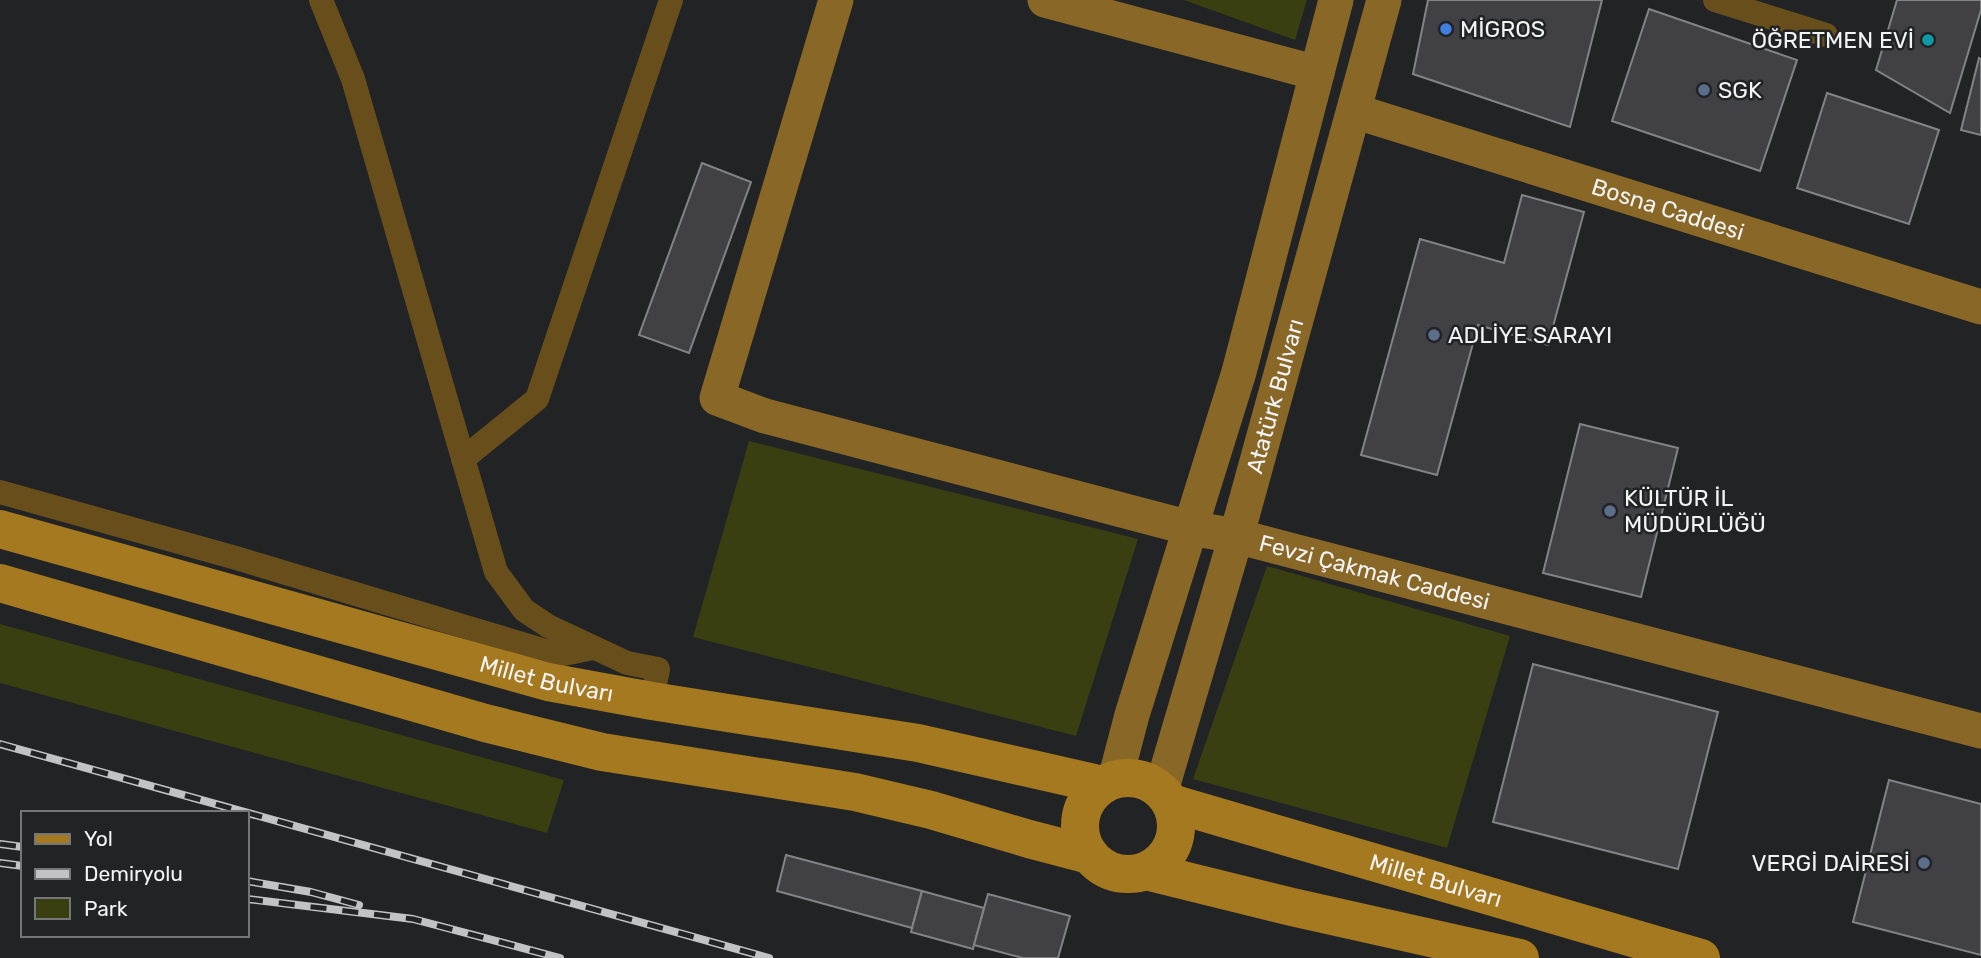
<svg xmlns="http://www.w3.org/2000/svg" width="1981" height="958" viewBox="0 0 1981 958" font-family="Rubik,sans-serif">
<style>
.green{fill:#393f11}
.building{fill:#414145;stroke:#828386;stroke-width:2}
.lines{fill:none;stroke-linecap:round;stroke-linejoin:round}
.street{stroke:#684e1b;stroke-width:24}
.secondary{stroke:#896727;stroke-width:35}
.primary{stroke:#a5791f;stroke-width:38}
.rail-casing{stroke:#c2c3c5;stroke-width:8}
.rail{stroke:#212325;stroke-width:5;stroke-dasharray:16;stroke-linecap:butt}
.shop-dot{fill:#3f7fe0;stroke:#212325;stroke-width:2.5}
.culture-dot{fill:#0f9aa8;stroke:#212325;stroke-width:2.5}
.service-dot{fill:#5c6f8a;stroke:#212325;stroke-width:2.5}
.labels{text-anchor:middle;stroke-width:5;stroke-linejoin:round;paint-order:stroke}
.poi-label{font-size:23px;fill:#f2f3f5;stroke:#212325;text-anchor:start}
.street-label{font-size:23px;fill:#f2f3f5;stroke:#212325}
</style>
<rect width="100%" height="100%" fill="#212325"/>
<g class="green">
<polygon points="1184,0 1307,0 1295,40"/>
<polygon points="749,441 1138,539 1076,736 693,637"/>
<polygon points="1267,566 1510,636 1447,848 1193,779"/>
<polygon points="0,624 564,780 547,833 0,683"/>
</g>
<g class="building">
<polygon points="1428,0 1602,0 1570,127 1413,74"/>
<polygon points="1897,0 1981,0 1981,10 1950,113 1876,70"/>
<polygon points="1649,9 1797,60 1760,171 1612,121"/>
<polygon points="1979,58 1981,59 1981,135 1961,130"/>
<polygon points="1827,93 1939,130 1909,224 1797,188"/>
<polygon points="702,163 751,182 689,353 639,335"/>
<polygon points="1522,195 1584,212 1548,345 1478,325 1437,475 1361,455 1420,239 1504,263"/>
<polygon points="1580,424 1678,448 1641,597 1543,573"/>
<polygon points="1533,664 1718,712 1678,869 1493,822"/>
<polygon points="1889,780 1981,804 1981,955 1853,922"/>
<polygon points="786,855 922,891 912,928 777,891"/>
<polygon points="922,891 984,908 973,949 911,932"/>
<polygon points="988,894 1070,916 1058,958 1023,958 974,945"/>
</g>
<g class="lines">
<g class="street">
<polyline points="321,0 353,79 496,572 524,610 548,626 627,663 658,669 652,701"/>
<polyline points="1715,0 1826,35"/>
<polyline points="463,459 537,399 671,0"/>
<polyline points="0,492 236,558 559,655 593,648"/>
</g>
<g class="secondary">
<path id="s1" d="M836 0 717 398 765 416 1190 528 1236 536 1981 731"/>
<polyline points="1045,0 1317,73"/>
<path id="s2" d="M1354 111 1981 307"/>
<polyline points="1115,780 1132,715 1239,372 1336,0"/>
<path id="s3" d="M1161 791 1242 516 1384 0"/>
</g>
<g class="primary">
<path id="s4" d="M0 529 548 682 652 701 918 743 1103 785"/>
<polyline points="0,583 485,723 602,752 855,792 931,810 1029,839 1090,855"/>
<circle cx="1128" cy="826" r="48"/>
<path id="s5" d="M1171 803 1701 958"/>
<polyline points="1146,871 1292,907 1520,958"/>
</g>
<g class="rail-casing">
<g id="rail">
<polyline points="0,744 769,958"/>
<polyline points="0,844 23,847"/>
<polyline points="0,863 23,866"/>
<polyline points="247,881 311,892 359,905"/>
<polyline points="247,899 413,919 560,958"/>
</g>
</g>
<use href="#rail" class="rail"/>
</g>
<circle class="shop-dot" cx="1446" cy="29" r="7"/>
<circle class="culture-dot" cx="1928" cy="40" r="7"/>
<g class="service-dot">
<circle cx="1704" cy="90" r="7"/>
<circle cx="1434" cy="335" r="7"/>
<circle cx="1610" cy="511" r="7"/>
<circle cx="1924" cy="863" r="7"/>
</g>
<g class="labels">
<g class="poi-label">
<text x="1460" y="37">MİGROS</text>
<text x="1914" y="48" text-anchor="end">ÖĞRETMEN EVİ</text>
<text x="1718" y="98">SGK</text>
<text x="1448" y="343">ADLİYE SARAYI</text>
<text x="1624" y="506">KÜLTÜR İL<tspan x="1624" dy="26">MÜDÜRLÜĞÜ</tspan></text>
<text x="1910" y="871" text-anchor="end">VERGİ DAİRESİ</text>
</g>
<g class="street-label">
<text dy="8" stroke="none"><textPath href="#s2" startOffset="329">Bosna Caddesi</textPath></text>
<text dy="8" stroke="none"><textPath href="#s3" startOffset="411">Atatürk Bulvarı</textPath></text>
<text dy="8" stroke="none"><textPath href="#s1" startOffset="1096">Fevzi Çakmak Caddesi</textPath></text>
<text dy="8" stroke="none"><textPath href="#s4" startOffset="567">Millet Bulvarı</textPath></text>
<text dy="8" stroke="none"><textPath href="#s5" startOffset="276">Millet Bulvarı</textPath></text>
</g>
</g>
<rect x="21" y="811" width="228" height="126" fill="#212325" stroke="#757678" stroke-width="2"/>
<rect x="35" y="834" width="35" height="10" fill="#a5791f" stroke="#757678" stroke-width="2"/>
<text x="84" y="846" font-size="21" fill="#f2f3f5">Yol</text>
<rect x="35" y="869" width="35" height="10" fill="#c2c3c5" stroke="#757678" stroke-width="2"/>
<text x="84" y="881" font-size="21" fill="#f2f3f5">Demiryolu</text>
<rect x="35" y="898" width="35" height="21" fill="#393f11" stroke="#757678" stroke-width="2"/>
<text x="84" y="916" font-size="21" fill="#f2f3f5">Park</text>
</svg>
